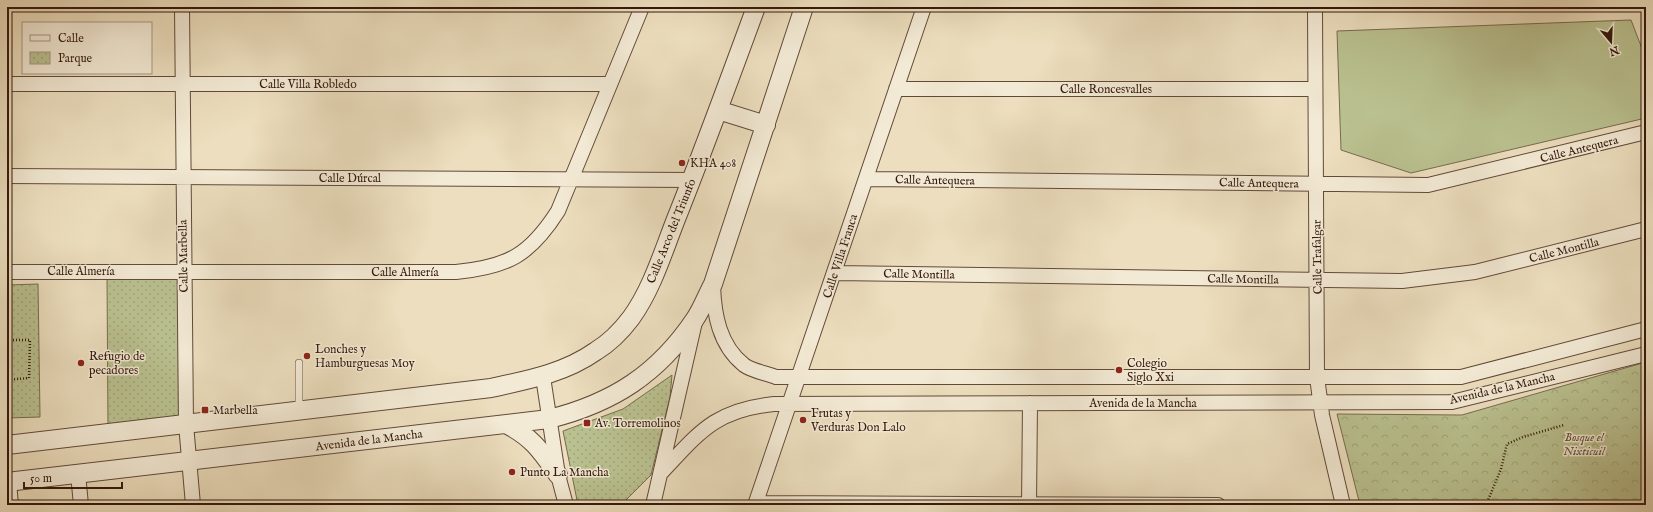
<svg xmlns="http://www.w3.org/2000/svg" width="1653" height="512" font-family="'IM FELL English',serif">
<defs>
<pattern id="forest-crowns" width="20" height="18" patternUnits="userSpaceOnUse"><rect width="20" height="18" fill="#bac190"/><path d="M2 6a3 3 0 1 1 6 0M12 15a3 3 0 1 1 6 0" fill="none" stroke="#a0a57b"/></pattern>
<pattern id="park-dots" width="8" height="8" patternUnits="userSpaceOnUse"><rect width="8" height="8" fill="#bac190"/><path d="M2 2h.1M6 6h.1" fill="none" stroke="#a0a57b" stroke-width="1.8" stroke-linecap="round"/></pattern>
</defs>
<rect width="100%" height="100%" fill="#ecdebe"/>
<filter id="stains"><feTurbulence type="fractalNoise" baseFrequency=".005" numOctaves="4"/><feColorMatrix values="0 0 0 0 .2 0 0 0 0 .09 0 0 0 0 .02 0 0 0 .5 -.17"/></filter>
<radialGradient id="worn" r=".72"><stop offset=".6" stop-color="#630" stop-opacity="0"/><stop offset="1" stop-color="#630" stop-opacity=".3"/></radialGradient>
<path fill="#bac190" stroke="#776c4e" d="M1631,20L1646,59V118L1411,173L1341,150L1337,31Z"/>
<path fill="url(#forest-crowns)" stroke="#776c4e" d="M1646,362V505H1360L1337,414L1462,415Z"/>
<path fill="url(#park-dots)" stroke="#776c4e" d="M179,274L181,419L108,428L107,276Z
M38,284L40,417L7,418V285Z
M672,375L670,397L651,475L621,505H578L563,431L623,409Z"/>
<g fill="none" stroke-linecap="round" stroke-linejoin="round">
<defs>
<path id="service" d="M299,411V363"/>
<path id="minor" d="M182,7L186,424L193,505
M1315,7L1317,377L1322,415L1343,505
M7,84H610
M896,89H1315
M7,176L692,180
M866,179L1428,185L1646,132
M7,272H456C508,267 530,255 558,211L642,7
M835,273L1402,281L1475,272L1646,229
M713,285C714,314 719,345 744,365C752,371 766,373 776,377H1461L1646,329
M543,377L558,475L566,505
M78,474L81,505
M660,474C699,433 714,410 774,404L1452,402L1646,354
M9,482L11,505
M756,503L1218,505
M653,505L695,322
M755,505L924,7
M1029,505L1030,403"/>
<path id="tertiary" d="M718,110L766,125
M506,424C533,438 541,451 558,475
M7,445L491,388C528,380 565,373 596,351C609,343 622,330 631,318C652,289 663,252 676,219C704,149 730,78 756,7
M7,482L549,419C613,403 658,374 695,319C702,309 707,295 713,284L804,7"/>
</defs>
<use href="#service" stroke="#624a39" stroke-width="8"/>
<use href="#minor" stroke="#624a39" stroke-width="16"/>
<use href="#tertiary" stroke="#624a39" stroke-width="20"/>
<path stroke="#34180d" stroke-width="2.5" stroke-dasharray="1 2" stroke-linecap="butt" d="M7,340H30L29,378L7,380
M1486,505L1501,469L1507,444L1523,437L1564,425
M1631,505L1646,504"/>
<use href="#service" stroke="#f3ead5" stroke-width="7"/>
<use href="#minor" stroke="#f3ead5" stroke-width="14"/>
<use href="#tertiary" stroke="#f3ead5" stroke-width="18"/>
</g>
<g fill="#8f2418" stroke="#f3ead5" stroke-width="1.5">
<circle cx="682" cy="163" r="4"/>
<circle cx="307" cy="356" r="4"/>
<circle cx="81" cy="363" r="4"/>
<circle cx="1119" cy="370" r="4"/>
<rect x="201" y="406" width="8" height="8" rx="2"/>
<circle cx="803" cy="420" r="4"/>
<rect x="583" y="419" width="8" height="8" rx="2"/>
<circle cx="512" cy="472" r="4"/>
</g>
<g text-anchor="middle" stroke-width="3" stroke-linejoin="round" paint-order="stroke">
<g font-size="12" fill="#34180d" stroke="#f3ead5">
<text x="308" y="88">Calle Villa Robledo</text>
<text x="1106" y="93">Calle Roncesvalles</text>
<text transform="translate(1579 149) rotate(-14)" y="4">Calle Antequera</text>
<text x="350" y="182">Calle Dúrcal</text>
<text transform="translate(935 180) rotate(1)" y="4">Calle Antequera</text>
<text transform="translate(1259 183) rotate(1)" y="4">Calle Antequera</text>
<text transform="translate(671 231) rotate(-68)" y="4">Calle Arco del Triunfo</text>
<text transform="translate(1564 250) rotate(-14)" y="4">Calle Montilla</text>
<text transform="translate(183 256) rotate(-91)" y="4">Calle Marbella</text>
<text transform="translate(840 256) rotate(-72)" y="4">Calle Villa Franca</text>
<text transform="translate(1317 257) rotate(-91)" y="4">Calle Trafalgar</text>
<text x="81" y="275">Calle Almería</text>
<text x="405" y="276">Calle Almería</text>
<text transform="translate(919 274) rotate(1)" y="4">Calle Montilla</text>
<text transform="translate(1243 279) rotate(1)" y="4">Calle Montilla</text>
<text transform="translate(1502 388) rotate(-13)" y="4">Avenida de la Mancha</text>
<text x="1143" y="407">Avenida de la Mancha</text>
<text transform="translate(369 440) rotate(-7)" y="4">Avenida de la Mancha</text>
</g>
<g font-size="12" fill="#34180d" stroke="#f3ead5" text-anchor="start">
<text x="690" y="167">KHA 408</text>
<text x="315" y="353">Lonches y<tspan x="315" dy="14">Hamburguesas Moy</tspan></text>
<text x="89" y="360">Refugio de<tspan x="89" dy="14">pecadores</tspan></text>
<text x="1127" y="367">Colegio<tspan x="1127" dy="14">Siglo Xxi</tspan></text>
<text x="213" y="414">Marbella</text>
<text x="811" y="417">Frutas y<tspan x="811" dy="14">Verduras Don Lalo</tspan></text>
<text x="595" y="427">Av. Torremolinos</text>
<text x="520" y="476">Punto La Mancha</text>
</g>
<g font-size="12" font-style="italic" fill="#5c4b34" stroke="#f3ead5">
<text x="1584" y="441">Bosque el<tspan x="1584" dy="14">Nixticuil</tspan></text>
</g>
</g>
<rect width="1653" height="512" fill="none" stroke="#ecdebe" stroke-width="24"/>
<rect x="8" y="8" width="1637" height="496" fill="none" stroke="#34180d" stroke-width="2"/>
<rect x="12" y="12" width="1629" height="488" fill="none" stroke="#34180d"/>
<rect x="22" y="22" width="130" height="52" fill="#f3ead5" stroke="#a79685"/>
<rect x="30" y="35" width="20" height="6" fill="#f3ead5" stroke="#a79685"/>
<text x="58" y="42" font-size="12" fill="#34180d">Calle</text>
<rect x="30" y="52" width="20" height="12" fill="url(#park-dots)" stroke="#a79685"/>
<text x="58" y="62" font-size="12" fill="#34180d">Parque</text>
<g transform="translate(1611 42) rotate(161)" stroke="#f3ead5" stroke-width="3" paint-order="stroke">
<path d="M0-3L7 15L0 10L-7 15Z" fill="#34180d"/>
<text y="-6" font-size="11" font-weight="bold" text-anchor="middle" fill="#34180d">N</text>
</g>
<path d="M24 482v6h98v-6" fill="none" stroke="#34180d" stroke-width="2"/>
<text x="30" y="482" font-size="12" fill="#34180d" stroke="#f3ead5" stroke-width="3" paint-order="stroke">50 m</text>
<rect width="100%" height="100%" filter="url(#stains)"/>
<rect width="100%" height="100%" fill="url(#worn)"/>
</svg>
